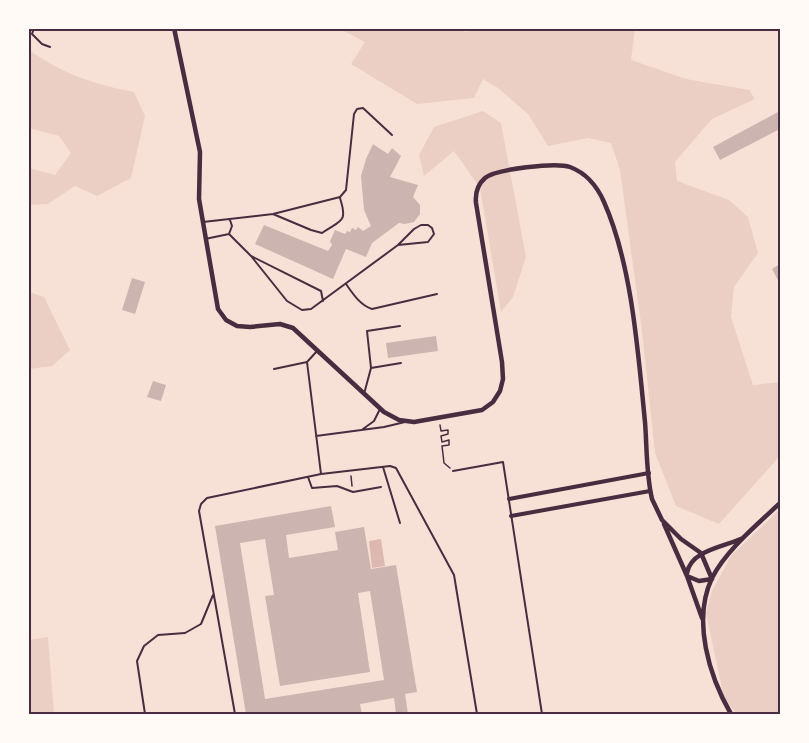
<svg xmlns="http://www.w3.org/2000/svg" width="809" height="743" font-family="Jost,sans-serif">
<rect width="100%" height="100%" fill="#f7e1d7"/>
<path fill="#ebcfc5" d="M455,29L467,32V28L635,29L631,60L686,79L749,90L755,99L712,119L675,162L677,181L729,200L748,217L758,253L734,287L731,317L753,385L780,382V456L719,524L676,506L655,453L642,331L620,170L611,143L588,138L548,146L528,114L498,88L483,79L474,98L417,104L351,64L365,42L340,29Z
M29,50C63,74 93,84 134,92L145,116L131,178L97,196L75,186L48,204L29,205V168L55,175L71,153L59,136L29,128Z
M483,111L501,123L526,257L513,297L501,312L480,188L454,151L424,176L419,155L434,127Z
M29,292L44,297L70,350L52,366L29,369Z
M780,509V714H737L724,698L706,613L712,591L731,556Z
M48,637L54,714H29V640Z"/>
<path fill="#dcb8b0" d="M381,539L385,566L372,568L369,541Z"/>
<path fill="#ccb4b1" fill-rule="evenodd" d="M780,111V129L720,160L713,147Z
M373,144L388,154L392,148L401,156L390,177L418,185L413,197L420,205V214L414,222L405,224L399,223L372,243L366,257L346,249L333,279L255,244L264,225L328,251L332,245L330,241L335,230L345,234L347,231L350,232L352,228L356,230L358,227L363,231L371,226L364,210L361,176L366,159Z
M780,264V284L772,269Z
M132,278L145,282L135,314L122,310Z
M436,336L438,351L388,358L386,343Z
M153,381L166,385L161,401L147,397Z
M331,506L335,527L286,535L289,558L338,550L335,532L364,527L371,569L396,565L417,692L405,694L408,714H396L394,698L360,704L362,714H303L302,713L291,714H246L215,526ZM265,539L274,595L265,596L280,686L370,672L358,593L370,591L384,680L265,699L240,543Z"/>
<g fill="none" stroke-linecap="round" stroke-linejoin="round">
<path stroke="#4a2c40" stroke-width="1.5" d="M440,425L441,431L448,430V434L441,436L442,442L449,440V445L442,446L444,463L450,468
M351,476L352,486"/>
<path stroke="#4a2c40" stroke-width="2" d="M34,28L32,34L42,44L50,47
M273,214L311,230L322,233C341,220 348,223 340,198
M203,222L273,214L340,197L346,190L354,114L357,109L363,108L392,135
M229,234L251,256L321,291L323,301
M205,239L229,234L232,226L230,220
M251,256L287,301L302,310L311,309L398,245L414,229L421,225H428L432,228L434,234L428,242L398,245
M346,284C353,294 360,305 372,309L437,294
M371,368L401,363
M274,369L307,362
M364,394L371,368L367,331L400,326
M363,429L374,421L380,409
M316,436L384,427L405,422
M383,467L400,523
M453,471L503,462L542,714
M321,474L390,466L396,468L454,575L477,714
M308,477L312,488L337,486L353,492L381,487
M145,714L137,661L144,646L158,635L185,633L201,624L213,595
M235,714L199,511L201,504L207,498L321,474L307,362L318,350"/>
<path stroke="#4a2c40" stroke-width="4" d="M509,499L649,473
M511,516L650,491"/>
<path stroke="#4a2c40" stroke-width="4.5" d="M174,28L200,152L199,199L218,309L226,320L237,326L250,327L280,324L293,328L384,412L399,420L414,422L482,410L493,402L500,391L503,379L502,362L476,203C475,193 477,185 485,178C496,169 556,162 570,167C586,173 597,186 604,202C632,265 638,352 645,422C647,447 646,474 652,499L662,520L681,539L701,553L712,579
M664,524L687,576L702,618
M687,573C691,550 724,547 743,538
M687,576L699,581L712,579
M731,714C709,676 692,620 712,578C726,550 758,524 780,503"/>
</g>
<rect width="809" height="743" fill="none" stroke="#fffaf5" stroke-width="60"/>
<rect x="30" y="30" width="749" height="683" fill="none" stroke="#4a2c40" stroke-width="2"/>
</svg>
